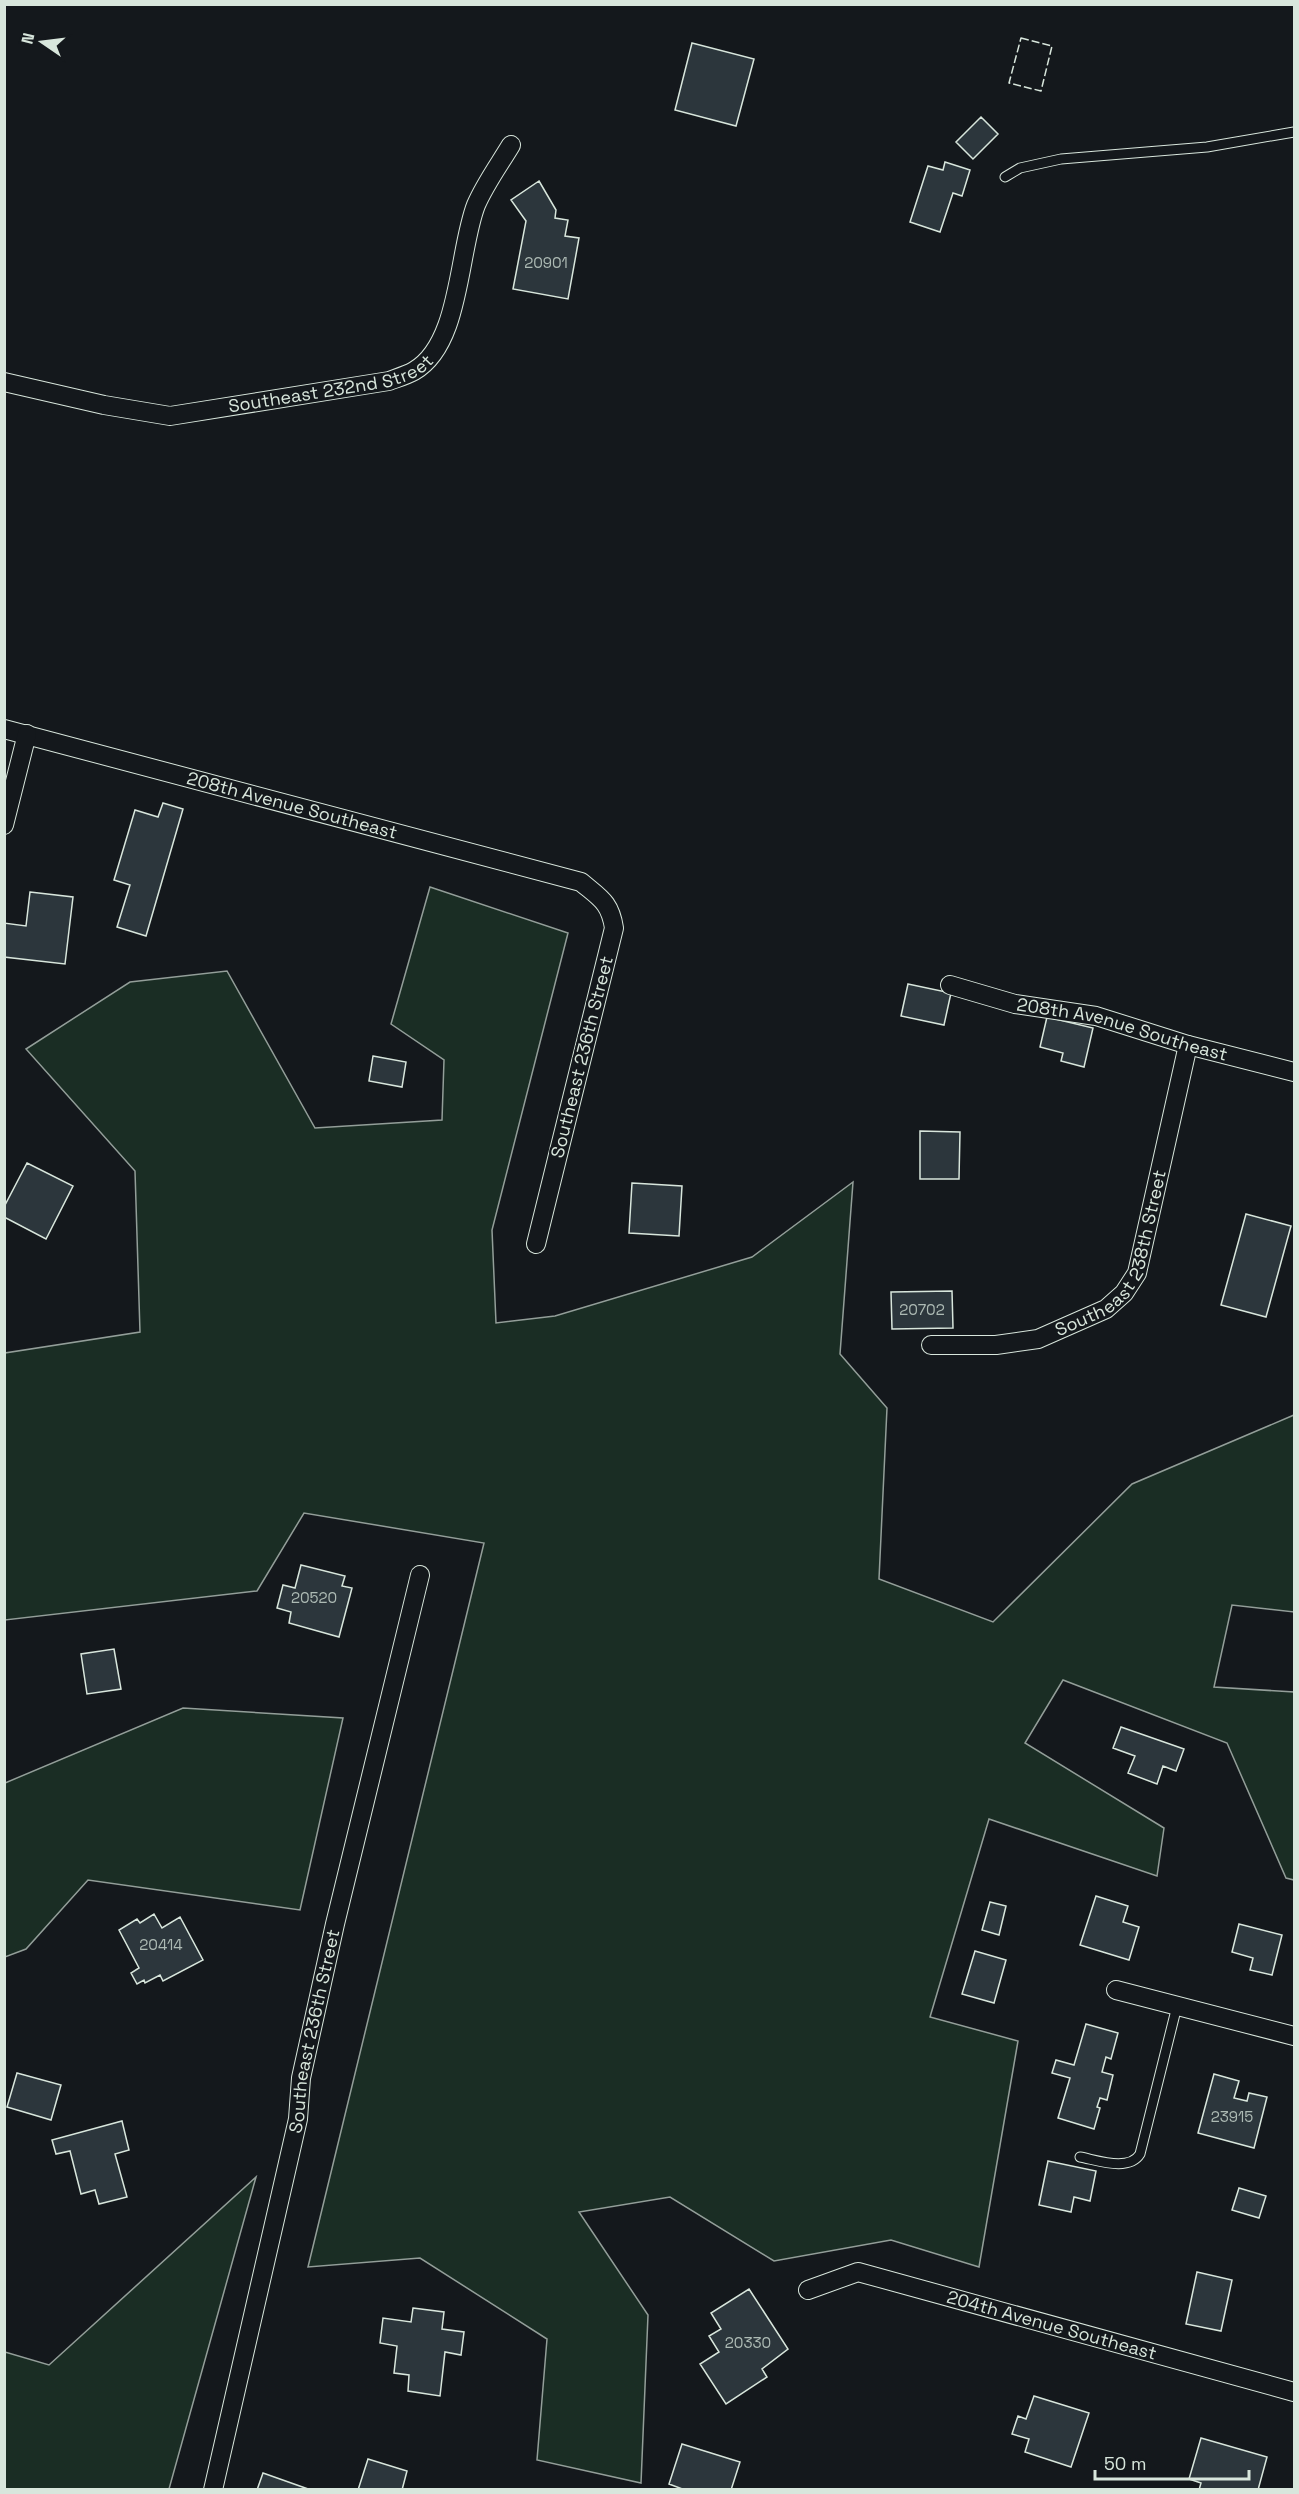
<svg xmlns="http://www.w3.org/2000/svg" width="1299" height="2494" font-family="'Space Grotesk',sans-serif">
<rect width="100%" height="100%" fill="#14181c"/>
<path fill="#1a2d24" stroke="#939e99" stroke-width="1.5" d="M430,887L568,933L492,1230L496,1323L555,1316L752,1257L853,1182L840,1354L887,1408L879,1579L993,1622L1132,1484L1294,1415V1612L1232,1605L1214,1687L1294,1692V1880L1286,1878L1227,1743L1063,1680L1025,1743L1164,1828L1157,1876L989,1819L930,2017L1018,2041L979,2267L891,2240L774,2261L670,2197L579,2212L648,2315L641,2483L537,2460L547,2339L420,2258L308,2267L484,1543L304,1513L257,1591L5,1620V1353L140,1332L135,1171L26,1049L130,982L227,971L315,1128L442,1120L444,1060L391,1024Z
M183,1708L343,1718L300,1910L88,1880L26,1949L5,1957V1783Z
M256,2177L169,2489H5V2352L49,2365Z"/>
<path fill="#2c363c" stroke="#d8e6dc" stroke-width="1.5" d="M692,43L754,59L736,126L675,110Z
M981,117L998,134L973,159L956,142Z
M945,162L970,170L962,196L953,193L940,232L910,222L928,166L943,170Z
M539,181L556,210L555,218L568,220L565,236L579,238L568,299L513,289L526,221L511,200Z
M163,803L183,809L146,936L117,927L130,885L114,880L135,810L158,817Z
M30,892L73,897L65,964L4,957V923L26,926Z
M908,984L951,993L944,1025L901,1016Z
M1047,1017L1093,1028L1084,1067L1061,1061L1063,1053L1040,1047Z
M373,1056L406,1062L402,1087L369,1081Z
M920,1131L960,1132L959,1179H920Z
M27,1163L73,1186L46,1239L4,1217V1207Z
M632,1183L682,1186L679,1236L629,1233Z
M1246,1214L1291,1226L1266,1317L1221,1305Z
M952,1291L953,1328L892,1329L891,1292Z
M301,1565L345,1576L342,1586L352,1588L339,1637L289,1623L291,1612L277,1608L283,1585L295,1588Z
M114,1649L121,1689L87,1694L81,1654Z
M1121,1727L1184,1749L1176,1771L1163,1766L1157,1784L1128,1773L1135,1756L1113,1748Z
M1096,1896L1128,1906L1123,1922L1139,1927L1129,1960L1080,1945Z
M990,1902L1006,1906L999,1935L982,1930Z
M154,1914L162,1928L180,1917L203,1960L163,1981L160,1975L145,1983L144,1980L137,1984L131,1973L139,1968L119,1930L137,1919L140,1923Z
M1239,1924L1282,1935L1272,1975L1250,1970L1253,1958L1232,1952Z
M975,1951L1006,1960L994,2003L962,1994Z
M1086,2024L1118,2033L1111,2059L1106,2057L1102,2072L1113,2075L1107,2100L1100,2098L1097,2107L1100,2108L1094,2129L1058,2118L1070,2078L1052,2073L1056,2060L1074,2065Z
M17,2073L61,2085L51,2120L7,2107Z
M1214,2074L1239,2081L1234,2098L1247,2101L1249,2093L1267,2097L1254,2148L1198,2133Z
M122,2121L129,2150L115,2154L127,2197L99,2204L95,2190L81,2194L70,2151L56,2154L52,2140Z
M1048,2161L1096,2171L1090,2201L1074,2197L1071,2212L1039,2205Z
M1239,2188L1266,2196L1259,2218L1232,2210Z
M1197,2272L1232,2280L1221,2331L1186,2324Z
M749,2289L788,2349L762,2369L767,2377L726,2404L700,2364L719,2352L709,2336L721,2329L711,2313Z
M413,2308L444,2312L442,2329L464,2332L461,2355L445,2352L440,2396L408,2391L409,2375L394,2373L397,2346L380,2343L383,2318L411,2322Z
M1034,2396L1089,2413L1071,2467L1025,2452L1029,2439L1012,2434L1018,2416L1026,2419Z
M1201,2438L1267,2457L1258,2490H1199L1201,2483L1189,2479Z
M682,2444L740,2462L731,2490H685L669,2484Z
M368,2459L407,2471L402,2490H358Z
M263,2473L311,2490H257Z"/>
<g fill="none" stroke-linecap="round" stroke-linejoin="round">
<defs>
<path id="lane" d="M1005,177L1020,168L1061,159L1207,147L1294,132
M1080,2157C1097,2160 1129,2172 1140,2154L1177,2006"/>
<g id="street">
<path id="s1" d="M4,382L104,405L170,416L389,381C397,378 407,375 414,371C461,344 458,251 476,205C485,184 499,165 511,145"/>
<path id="s2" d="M4,729L581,882C600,898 610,902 614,928L536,1244"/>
<path d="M4,825L27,734"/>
<path id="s3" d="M950,985L1015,1004L1096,1016L1188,1045L1294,1072"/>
<path id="s4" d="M931,1345H996L1038,1339L1106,1309L1124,1293L1137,1273L1188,1045"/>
<path d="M1116,1990L1294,2036"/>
<path id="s5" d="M808,2290L858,2272L1294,2392"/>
<path id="s6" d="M213,2490L298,2119L301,2078L335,1924L420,1575"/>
</g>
</defs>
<use href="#lane" stroke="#d8e6dc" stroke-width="11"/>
<use href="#street" stroke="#d8e6dc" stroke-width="20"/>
<use href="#lane" stroke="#14181c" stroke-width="9"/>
<use href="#street" stroke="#14181c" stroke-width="18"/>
<path stroke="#d8e6dc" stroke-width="1.5" stroke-dasharray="8 3" stroke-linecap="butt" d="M1021,38L1052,46L1041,91L1009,83Z"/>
</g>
<g text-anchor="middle" stroke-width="4.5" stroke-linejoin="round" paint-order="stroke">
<g font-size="15" fill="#adbab4">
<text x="546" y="268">20901</text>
<text x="922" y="1315">20702</text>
<text x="314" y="1603">20520</text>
<text x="161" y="1950">20414</text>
<text x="1232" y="2122">23915</text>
<text x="748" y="2348">20330</text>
</g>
<g font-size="18" fill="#d8e6dc" stroke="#14181c">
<text dy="6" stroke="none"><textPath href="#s1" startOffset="334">Southeast 232nd Street</textPath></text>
<text dy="6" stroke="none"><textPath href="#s2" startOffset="298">208th Avenue Southeast</textPath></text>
<text dy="6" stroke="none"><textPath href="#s3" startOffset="178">208th Avenue Southeast</textPath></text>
<text transform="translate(582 1057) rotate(-76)" y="6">Southeast 236th Street</text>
<text dy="6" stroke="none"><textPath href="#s4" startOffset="231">Southeast 238th Street</textPath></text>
<text dy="6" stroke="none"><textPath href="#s6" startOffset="470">Southeast 236th Street</textPath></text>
<text dy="6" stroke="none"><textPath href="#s5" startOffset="254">204th Avenue Southeast</textPath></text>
</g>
</g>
<rect width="1299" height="2494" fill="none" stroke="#d8e6dc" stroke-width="12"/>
<g transform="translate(42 42) rotate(284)" stroke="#14181c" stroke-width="4.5" paint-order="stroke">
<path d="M0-4.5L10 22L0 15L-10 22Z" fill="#d8e6dc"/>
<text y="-9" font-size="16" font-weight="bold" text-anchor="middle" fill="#d8e6dc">N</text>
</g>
<path d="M1095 2470v9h154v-9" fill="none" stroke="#d8e6dc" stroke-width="3"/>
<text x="1104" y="2470" font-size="18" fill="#d8e6dc" stroke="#14181c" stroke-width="4.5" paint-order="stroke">50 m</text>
</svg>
